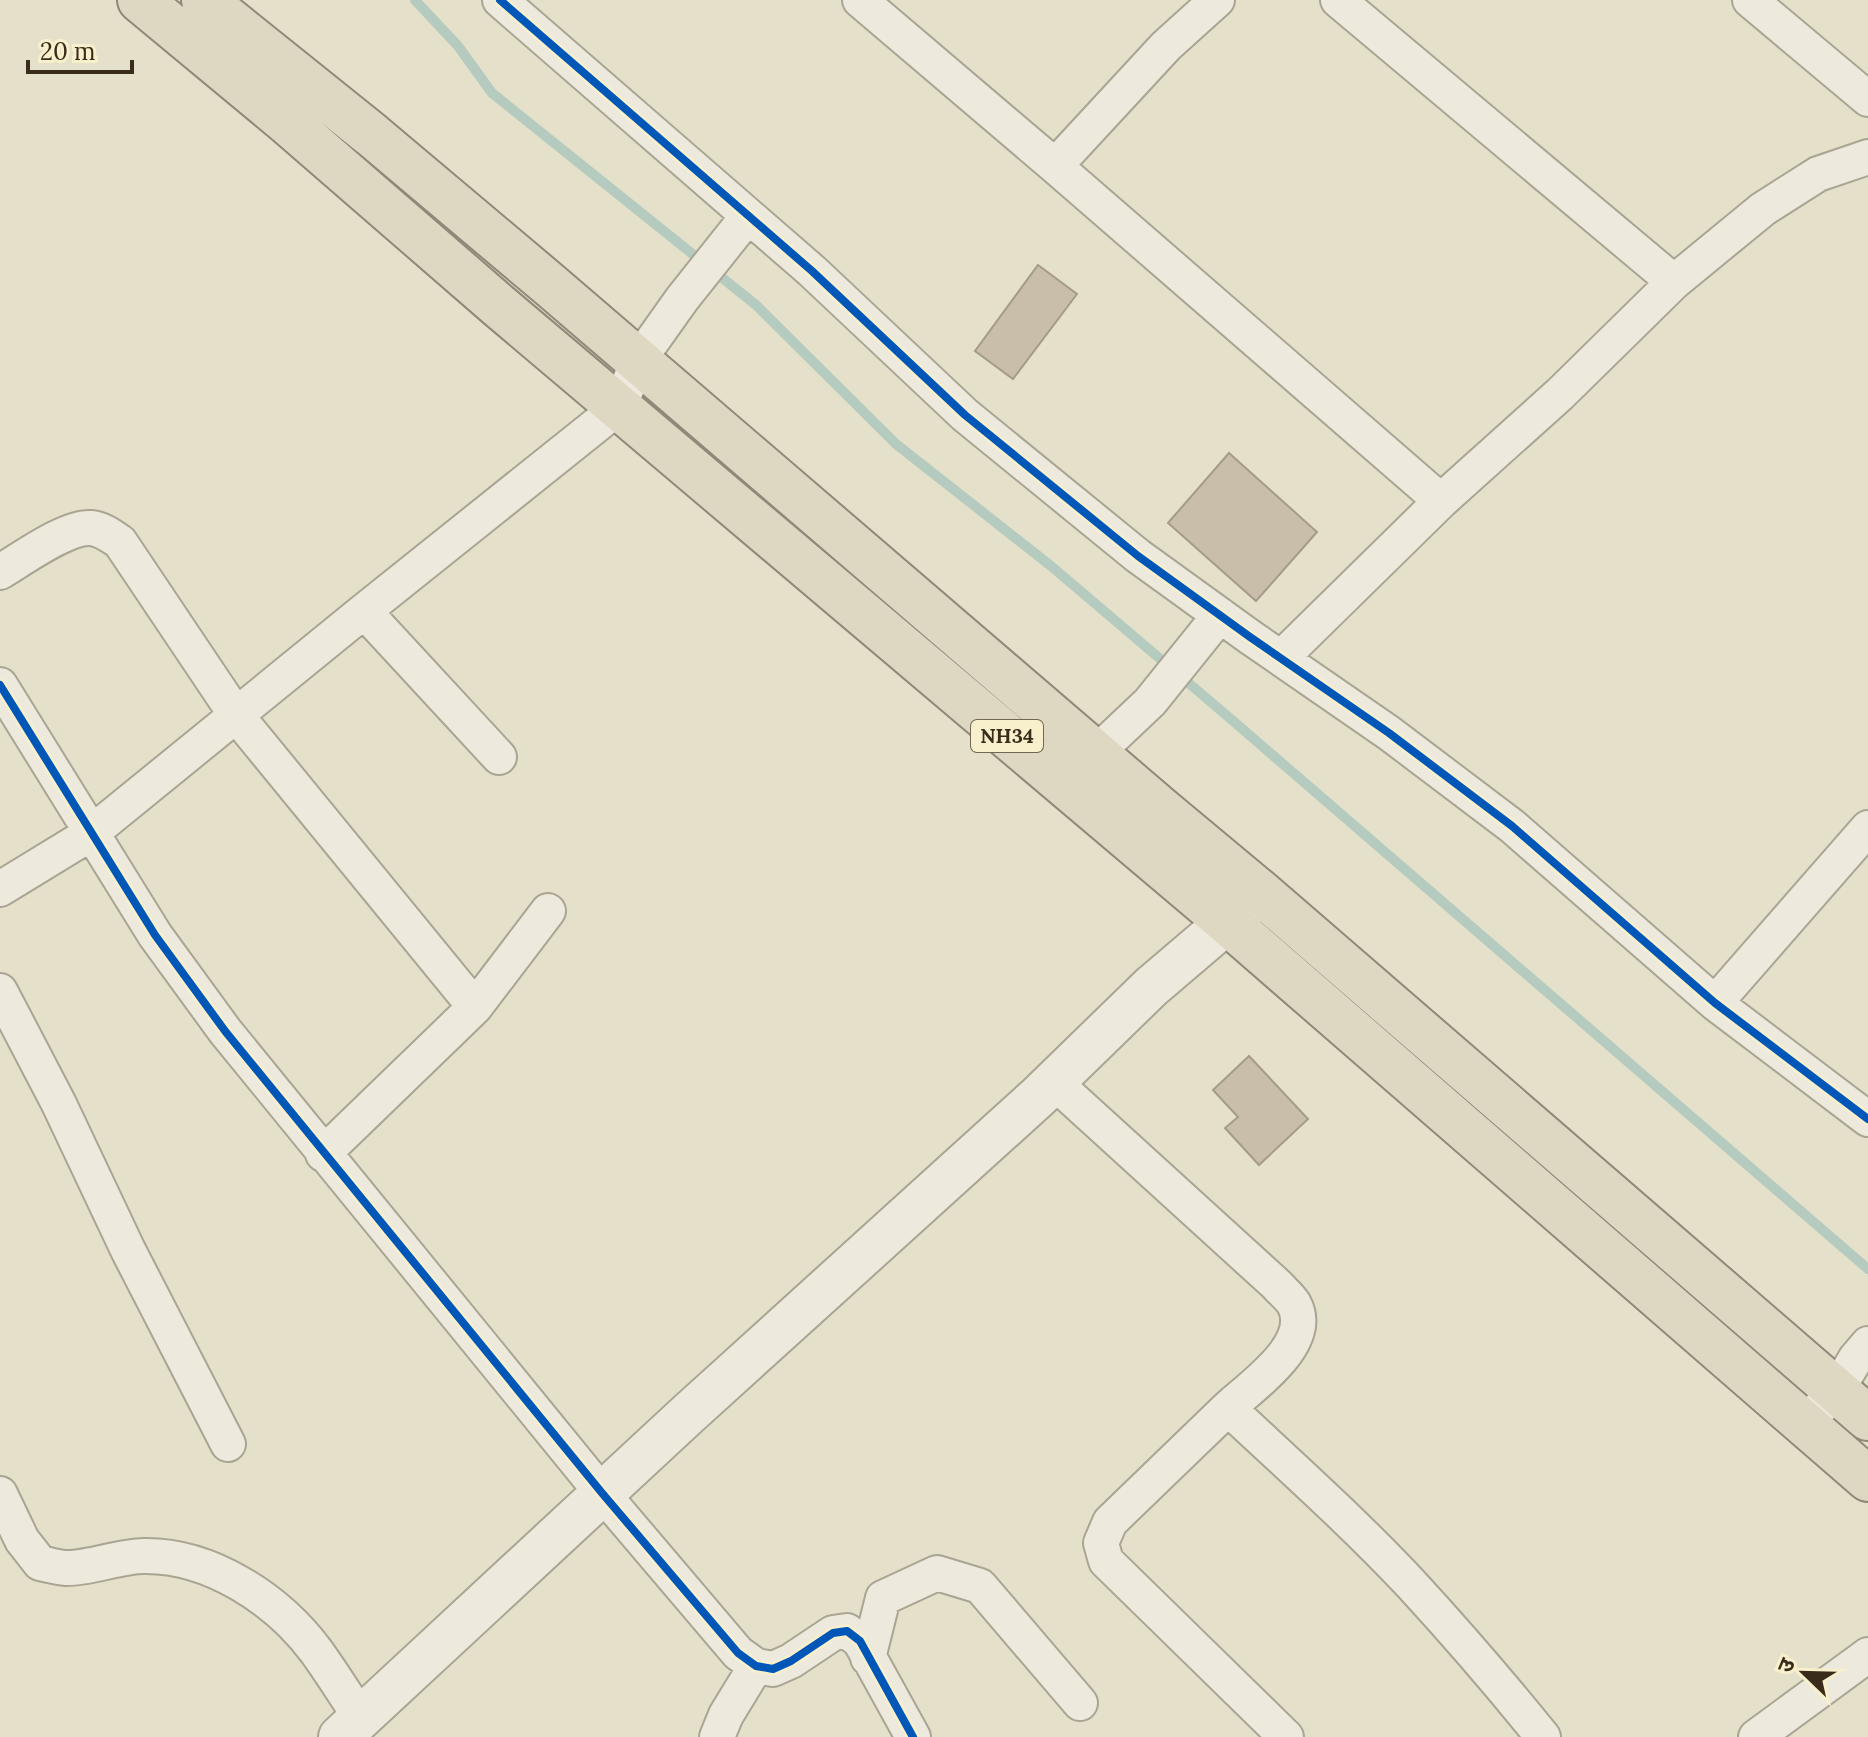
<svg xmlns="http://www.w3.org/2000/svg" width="1868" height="1737" font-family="Lora,'Noto Sans Devanagari',serif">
<rect width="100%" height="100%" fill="#e5e0c9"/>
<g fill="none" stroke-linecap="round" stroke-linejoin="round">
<path stroke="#b5cbc0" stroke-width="10" d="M415,0L458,46L492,93L756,305L896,444L1051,566L1232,720L1868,1269"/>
</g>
<path fill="#c9beaa" stroke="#a59b88" stroke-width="2" d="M1038,265L1077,294L1013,379L975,351Z
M1229,453L1317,532L1256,601L1168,523Z
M1249,1056L1308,1119L1259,1165L1225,1128L1238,1117L1213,1090Z"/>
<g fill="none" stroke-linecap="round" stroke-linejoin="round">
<defs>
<path id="minor" d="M500,0L812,271L965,415L1138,556L1250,637L1389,733L1512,826L1715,1003L1868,1119
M860,0L1055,166L1441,501
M1338,0L1674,282
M1750,0L1868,99
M1055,166L1166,46L1217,0
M0,572C22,559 67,526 91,528C102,529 111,536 120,542L236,715L475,1007
M364,611L499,757
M1281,658L1441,501L1560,394L1674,282L1763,209L1818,174L1868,157
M0,685L155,935L225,1031L602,1493L738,1653L756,1666L773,1669L791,1661L833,1633L847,1631L860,1641L913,1737
M1096,753L1150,702L1220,615
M0,889L90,834L364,611L619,407L638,361L682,299L748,216
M0,991L59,1104L128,1250L228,1444
M1715,1003L1868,828
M1054,1082L1277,1285C1282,1291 1290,1297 1294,1304C1315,1343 1253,1385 1228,1408
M323,1154L475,1007L548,911
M1804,1424L1837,1390L1856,1358L1868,1344
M0,1494L22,1540L40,1563C48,1565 57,1567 65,1568C89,1569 119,1556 144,1556C210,1555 277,1599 316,1651C332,1673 346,1696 361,1718
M868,1658L883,1598L937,1573L980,1586L1080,1703
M717,1737L726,1715L756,1666
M1286,1737L1106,1561L1101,1543L1110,1522L1228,1408C1290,1466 1354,1523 1412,1585C1457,1634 1501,1685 1543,1737
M1756,1737L1868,1655"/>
<path id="tertiary" d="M340,1737L687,1415L1039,1096L1151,987L1253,900"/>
<path id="trunk" d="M140,0L287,122L499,306L1227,922L1868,1479
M204,0L372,135L550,285L1159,808L1261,893L1868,1418"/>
</defs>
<use href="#minor" stroke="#aaa493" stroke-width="38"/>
<use href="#tertiary" stroke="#aaa493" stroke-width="46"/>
<use href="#trunk" stroke="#8f897a" stroke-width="48"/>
<use href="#minor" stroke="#ede9dc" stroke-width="34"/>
<use href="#tertiary" stroke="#ede9dc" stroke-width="42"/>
<use href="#trunk" stroke="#ded8c3" stroke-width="44"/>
<defs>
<path id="cycleway" d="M500,0L812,271L965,415L1138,556L1250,637L1389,733L1512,826L1715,1003L1868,1119
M0,685L155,935L225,1031L602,1493L738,1653L756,1666L773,1669L791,1661L833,1633L847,1631L860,1641L913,1737"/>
</defs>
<use href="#cycleway" stroke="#f8f0cd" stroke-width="13"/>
<use href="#cycleway" stroke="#0057b8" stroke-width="8"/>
</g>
<g text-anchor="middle" stroke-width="8" stroke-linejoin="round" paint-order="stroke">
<rect fill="#f8f0cd" stroke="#726750" stroke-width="2" x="971" y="720" width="72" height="32" rx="6"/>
<g font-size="20" font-weight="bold" fill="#392c1b">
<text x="1007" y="743">NH34</text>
</g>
</g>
<g transform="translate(1804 1673) rotate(293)" stroke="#f8f0cd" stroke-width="6" paint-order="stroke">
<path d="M0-6L14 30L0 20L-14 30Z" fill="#392c1b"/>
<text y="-12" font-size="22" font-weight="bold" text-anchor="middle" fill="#392c1b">उ</text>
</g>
<path d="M28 60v12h104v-12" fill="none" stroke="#392c1b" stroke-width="4"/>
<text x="40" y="60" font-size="24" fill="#392c1b" stroke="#f8f0cd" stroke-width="6" paint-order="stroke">20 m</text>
</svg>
